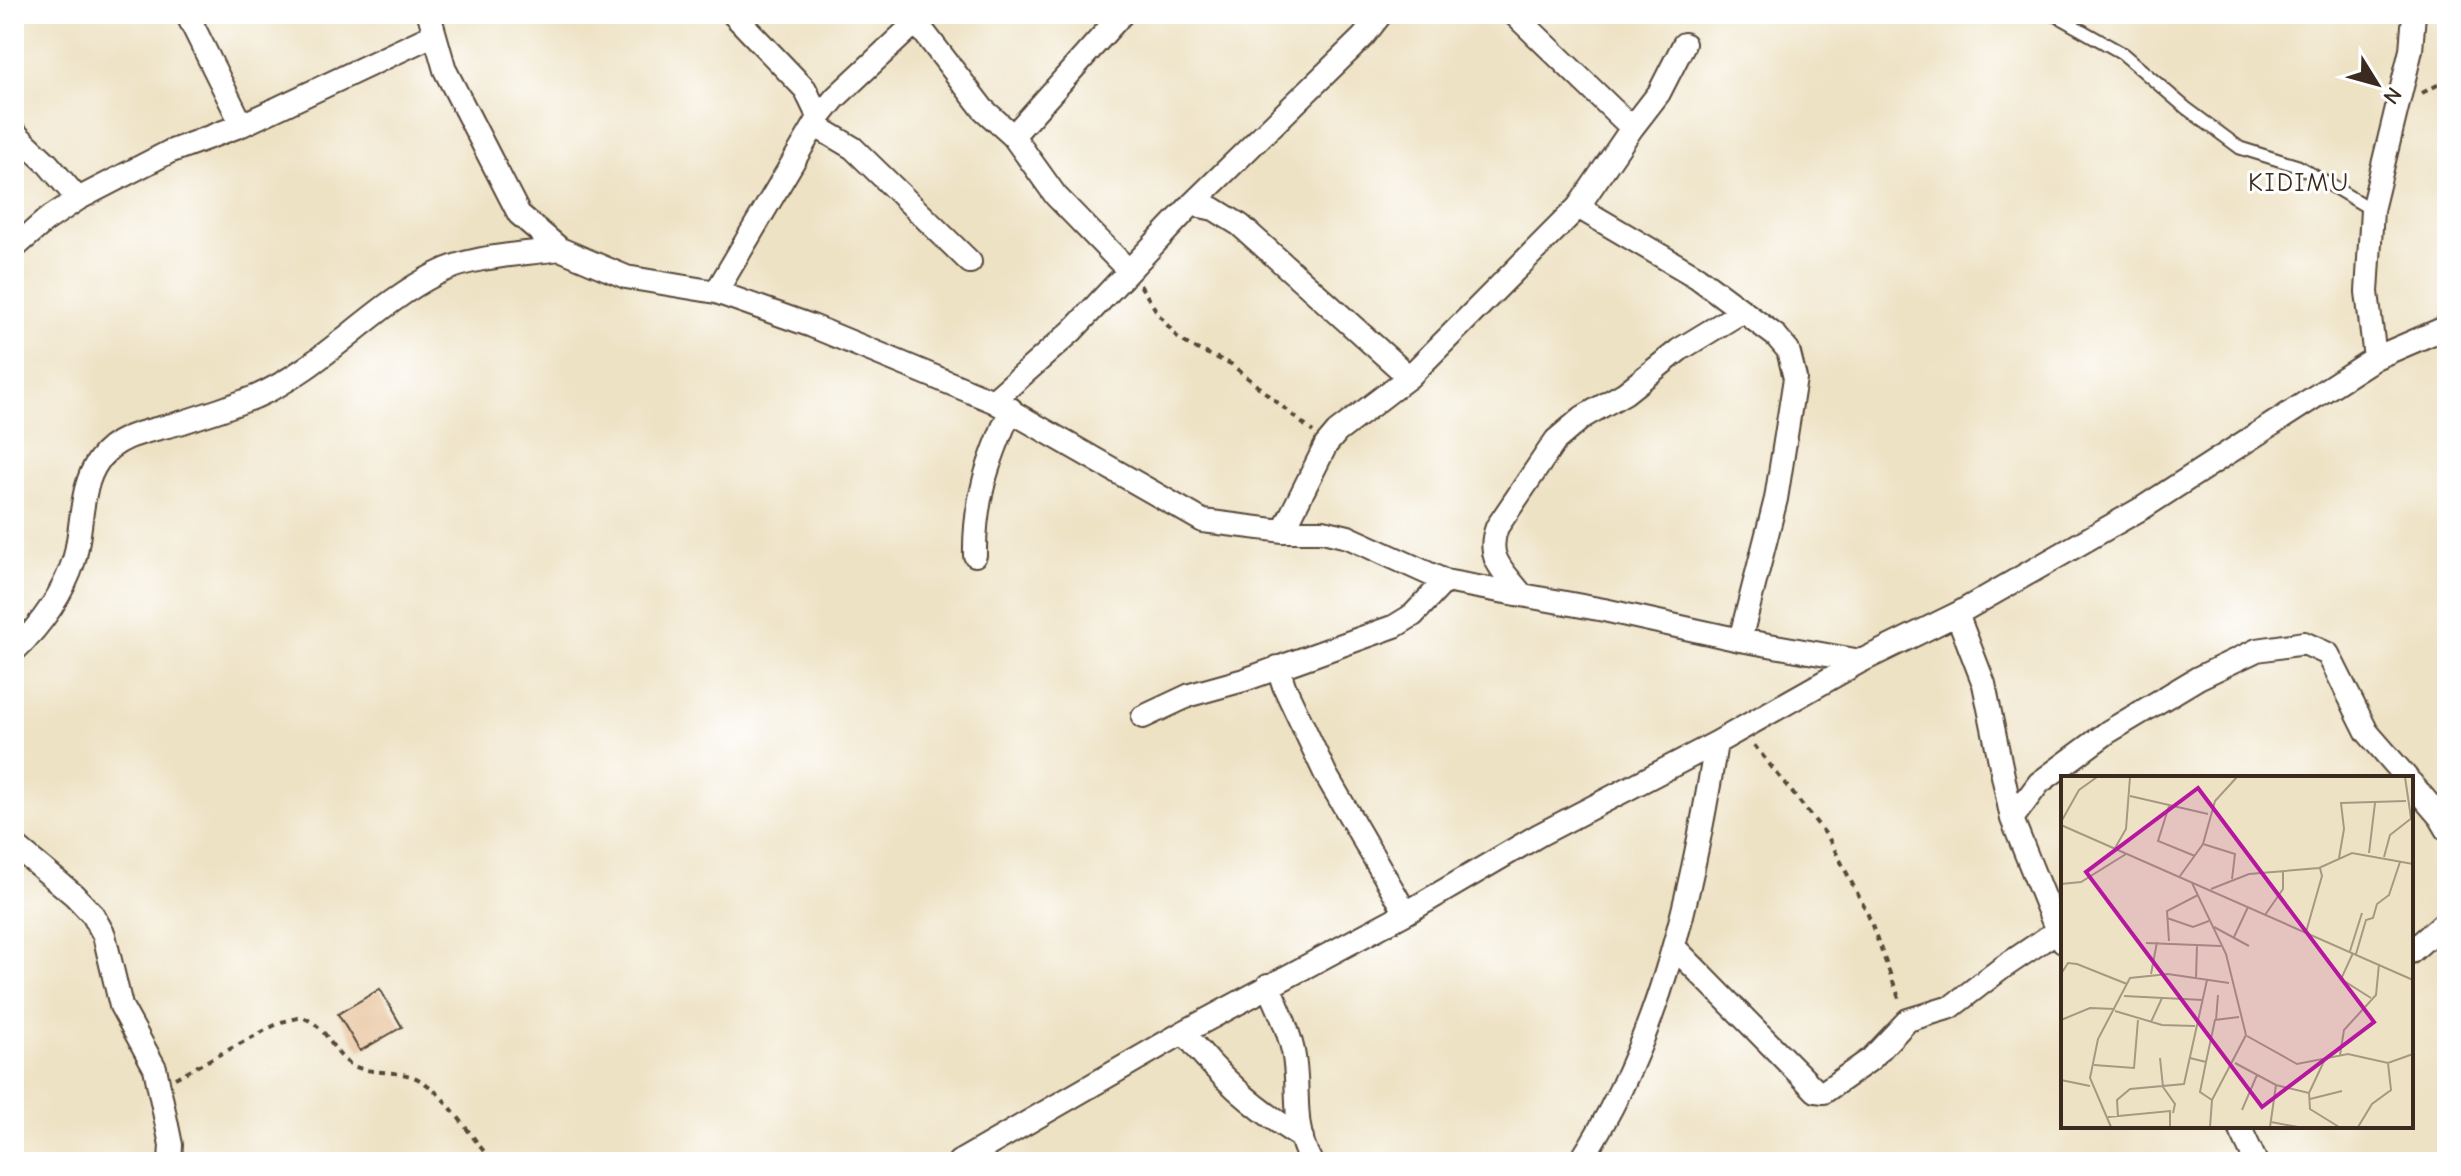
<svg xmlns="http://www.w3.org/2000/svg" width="2461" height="1176" font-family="'Comic Neue',sans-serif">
<rect width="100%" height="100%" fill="#fff"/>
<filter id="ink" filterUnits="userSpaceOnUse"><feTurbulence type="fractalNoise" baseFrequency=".0125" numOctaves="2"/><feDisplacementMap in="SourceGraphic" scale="16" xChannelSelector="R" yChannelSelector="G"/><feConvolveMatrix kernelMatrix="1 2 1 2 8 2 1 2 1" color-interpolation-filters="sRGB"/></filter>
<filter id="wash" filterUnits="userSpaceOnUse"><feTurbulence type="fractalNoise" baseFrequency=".006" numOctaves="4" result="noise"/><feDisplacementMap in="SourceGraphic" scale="32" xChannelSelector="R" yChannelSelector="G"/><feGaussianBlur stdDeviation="1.8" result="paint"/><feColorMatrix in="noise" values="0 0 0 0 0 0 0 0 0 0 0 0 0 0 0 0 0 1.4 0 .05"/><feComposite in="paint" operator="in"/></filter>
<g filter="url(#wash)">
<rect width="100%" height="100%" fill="#eee2c4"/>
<g id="blocks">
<path fill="#e4bb8f" d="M380,989L402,1027L360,1051L338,1014Z"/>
</g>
</g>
<g filter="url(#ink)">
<use href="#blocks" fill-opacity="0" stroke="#564637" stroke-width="2"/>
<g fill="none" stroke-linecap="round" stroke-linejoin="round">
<defs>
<path id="service" d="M2053,14L2122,53L2186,108L2240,148L2298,166L2372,210"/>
<path id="minor" d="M187,14L242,125
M429,14L445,70L519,214L560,249L626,277L716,292L812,326L993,401L1203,521L1283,531H1323L1348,537L1445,581L1604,610L1740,640L1861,661
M910,14L983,109L1013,136L1056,196L1128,270
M1514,14L1632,128
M819,118L835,98L915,23
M816,126L853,148L970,262
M14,132L47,163L78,199
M1013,136L1122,14
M1192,204L1214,209L1240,225L1409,377
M1578,207L1697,277L1776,336L1788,350L1795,378L1776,499L1740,640
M14,248L45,221L78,199L169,152L242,125L433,35
M716,292L819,118L805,89L733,14
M2375,358L2367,292L2372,210L2411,50L2414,14
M993,401L1072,331L1192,204L1363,37L1381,14
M1283,531L1326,445L1337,432L1409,377L1578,207L1632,128L1659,93L1684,44
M975,555C974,500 989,459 1011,409
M1522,595C1504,571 1485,559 1497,527L1556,440L1583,417L1625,393L1679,350L1743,311
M1957,614L1984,684L2012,819L2057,931L2063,941
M14,651C40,626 63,594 74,560C83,529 79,487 99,460C119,432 155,431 186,421C209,414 232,406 255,397C322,368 371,307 436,274C473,255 520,255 560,249
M1278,667L1284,686L1326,775L1406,913
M1143,717L1190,695L1244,680L1395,626L1413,615L1445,581
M2411,783L2440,817L2447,829
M2012,819L2039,783L2108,732L2198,678L2257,650L2304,643L2328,654L2367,732L2407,778
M14,845L74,895L93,915L104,935L121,1006L155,1068L171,1145L170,1162
M1674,947L1816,1091L1824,1092L1871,1059L1908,1020L1951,1007L2002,968L2057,931
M2411,952L2447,920
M1268,985C1278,1006 1288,1028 1293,1051C1301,1090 1290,1124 1311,1162
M1184,1032C1220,1078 1253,1107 1302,1138
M2239,1126L2256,1162
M959,1162L1184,1032L1406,913L1539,835L1716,743L1861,661L1957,614L2144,507L2375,358L2447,327
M1580,1162C1661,1037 1693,888 1716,743"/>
</defs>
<use href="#service" stroke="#564637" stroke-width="15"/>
<use href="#minor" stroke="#564637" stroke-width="26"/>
<path stroke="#564637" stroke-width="4" stroke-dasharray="6 6" stroke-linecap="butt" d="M2422,93L2447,80
M1140,285L1159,315L1178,338L1192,347L1231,364L1313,432
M1754,745L1828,837L1867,912L1901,1003
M175,1078L281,1022L302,1017C329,1028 328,1046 346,1061C365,1077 396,1068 418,1079C447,1094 470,1137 493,1162"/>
<use href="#service" stroke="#fff" stroke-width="11"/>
<use href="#minor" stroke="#fff" stroke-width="22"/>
</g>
</g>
<g text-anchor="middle" stroke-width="6" stroke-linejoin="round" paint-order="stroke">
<g font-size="26" letter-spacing="2" fill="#3b2a1e" stroke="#fff">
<text x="2299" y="191">KIDIMU</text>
</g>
</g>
<g transform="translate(2061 776)">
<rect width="352" height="352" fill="#eee2c4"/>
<path fill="none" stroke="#a69882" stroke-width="2" d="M344,1L350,42M69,20L147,38M108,30L97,65L134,80M0,46L18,14L36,1M0,49L352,204M142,68L174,78L171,103M54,72L65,53L69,1M308,77L314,27M323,81L329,59L352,41M278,82L283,53L280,27L345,25M119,100L142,68L154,25L176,1M131,107L165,178L185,259L151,324L149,351M0,108L20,106L65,78M150,113L188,98L258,92L291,77L352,88M204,139L222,113V95M106,142L132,151L148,145M153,151L188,170M245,156L261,100L259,92M173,161L187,131M108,165L106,135L137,119M85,167L160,170M289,175L301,137M292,177L280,203L310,222M295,178L305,144L312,142L316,128L328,119L339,86M0,198L7,187L16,188L66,208M90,198L96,166M135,202L136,169M63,220L142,224M54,235L101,249L134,250M0,244L29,232L54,233M155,244L157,219M90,246L101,222M186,260L236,288L287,278L327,287L352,278M279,279L283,254L315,219L318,188M99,282L102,311L114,328L112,337M129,282L145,286L154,244L178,241M264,283L248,317L249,333L278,351M145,286L139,316L151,324M174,287L215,309L248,317M33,289L73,292L77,244M0,304L29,310M249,323L281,315M181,334L196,299M47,341L109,335V351M57,341L56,324L69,313L123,308L146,204M210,346L237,351M50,351L29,302L37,263L69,202L107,198L168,207M209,351L215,309M297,351L311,328L330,314L327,287"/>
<path fill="#b5179e" fill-opacity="0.15" stroke="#b5179e" stroke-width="4" d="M137,12L313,246L201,331L25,96Z"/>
<rect width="352" height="352" fill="none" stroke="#3b2a1e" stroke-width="4"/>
</g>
<rect width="2461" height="1176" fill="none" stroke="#fff" stroke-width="48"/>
<g transform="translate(2377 84) rotate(127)" stroke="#ffffff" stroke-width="6" paint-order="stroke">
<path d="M0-6L14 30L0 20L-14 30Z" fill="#3b2a1e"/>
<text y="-12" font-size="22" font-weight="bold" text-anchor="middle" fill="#3b2a1e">N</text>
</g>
</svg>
